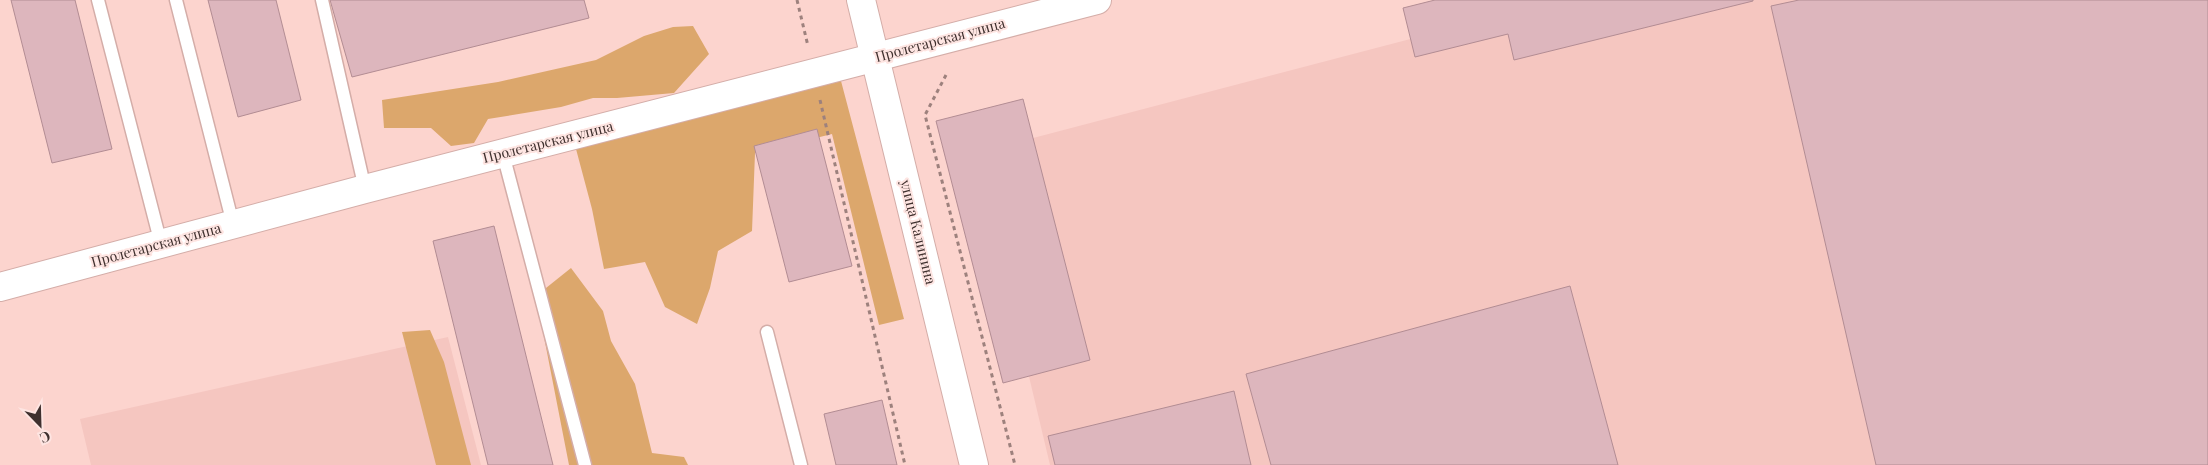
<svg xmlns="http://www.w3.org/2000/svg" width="2208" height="465" font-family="'Playfair Display',serif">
<rect width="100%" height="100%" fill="#fcd4ce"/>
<path fill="#f5c6c0" d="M1559,0H2208V465H1050L976,153Z
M448,337L481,465H91L80,419Z"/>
<path fill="#dca76c" d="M693,26L709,54L674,93L617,98H593L561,107L488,119L474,143L451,146L431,128H384L382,100L498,82L596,60L644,36L673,27Z
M841,81L904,319L879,325L832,134L755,153L752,231L718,251L710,288L697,324L665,307L645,262L604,269L592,209L576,149Z
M571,268L603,311L611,341L635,384L652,453L684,457L688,465H569L536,296Z
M430,330L444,362L471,465H436L402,332Z"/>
<path fill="#ddb6bd" stroke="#b28c93" d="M11,0H75L112,149L52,163Z
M208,0H276L301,100L238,117Z
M330,0H584L589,18L352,77Z
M1435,0H1753V1L1514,60L1508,34L1415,57L1403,8Z
M1799,0H2208V465H1876L1771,6Z
M1023,99L1090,360L1003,383L936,121Z
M817,129L852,266L789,282L754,146Z
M494,226L553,465H488L433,241Z
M1570,286L1618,465H1271L1246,374Z
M1234,391L1251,465H1055L1048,436Z
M882,400L897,465H836L824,414Z"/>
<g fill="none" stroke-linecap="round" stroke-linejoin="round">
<defs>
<path id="lane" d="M98,0L161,244
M176,0L233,224
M322,0L365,189
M503,154L585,465
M767,332L801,465"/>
<path id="secondary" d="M0,287L365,189L1097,0"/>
<path id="primary" d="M861,0L974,465"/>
</defs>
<use href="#lane" stroke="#d4ada8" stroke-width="15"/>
<use href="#secondary" stroke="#d4ada8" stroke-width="30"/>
<use href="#primary" stroke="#d4ada8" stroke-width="30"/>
<path stroke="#9d817d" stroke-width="3" stroke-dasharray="4 4" stroke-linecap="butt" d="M797,0L808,46
M946,75L925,115L1015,465
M820,100L905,465"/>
<use href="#lane" stroke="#fff" stroke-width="12"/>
<use href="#secondary" stroke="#fff" stroke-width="28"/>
<use href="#primary" stroke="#fff" stroke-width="28"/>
</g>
<g text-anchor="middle" stroke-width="4" stroke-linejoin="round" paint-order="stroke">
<g font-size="14" fill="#3f302e" stroke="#fee5e2">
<text transform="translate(940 40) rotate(-15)" y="5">Пролетарская улица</text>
<text transform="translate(548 142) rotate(-14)" y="5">Пролетарская улица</text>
<text transform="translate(918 232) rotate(76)" y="5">улица Калинина</text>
<text transform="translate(156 245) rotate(-15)" y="5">Пролетарская улица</text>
</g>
</g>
<g transform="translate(40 425) rotate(157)" stroke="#fee5e2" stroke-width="4" paint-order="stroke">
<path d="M0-4L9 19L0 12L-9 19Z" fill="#3f302e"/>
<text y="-8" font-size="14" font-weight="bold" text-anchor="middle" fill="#3f302e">С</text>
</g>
</svg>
